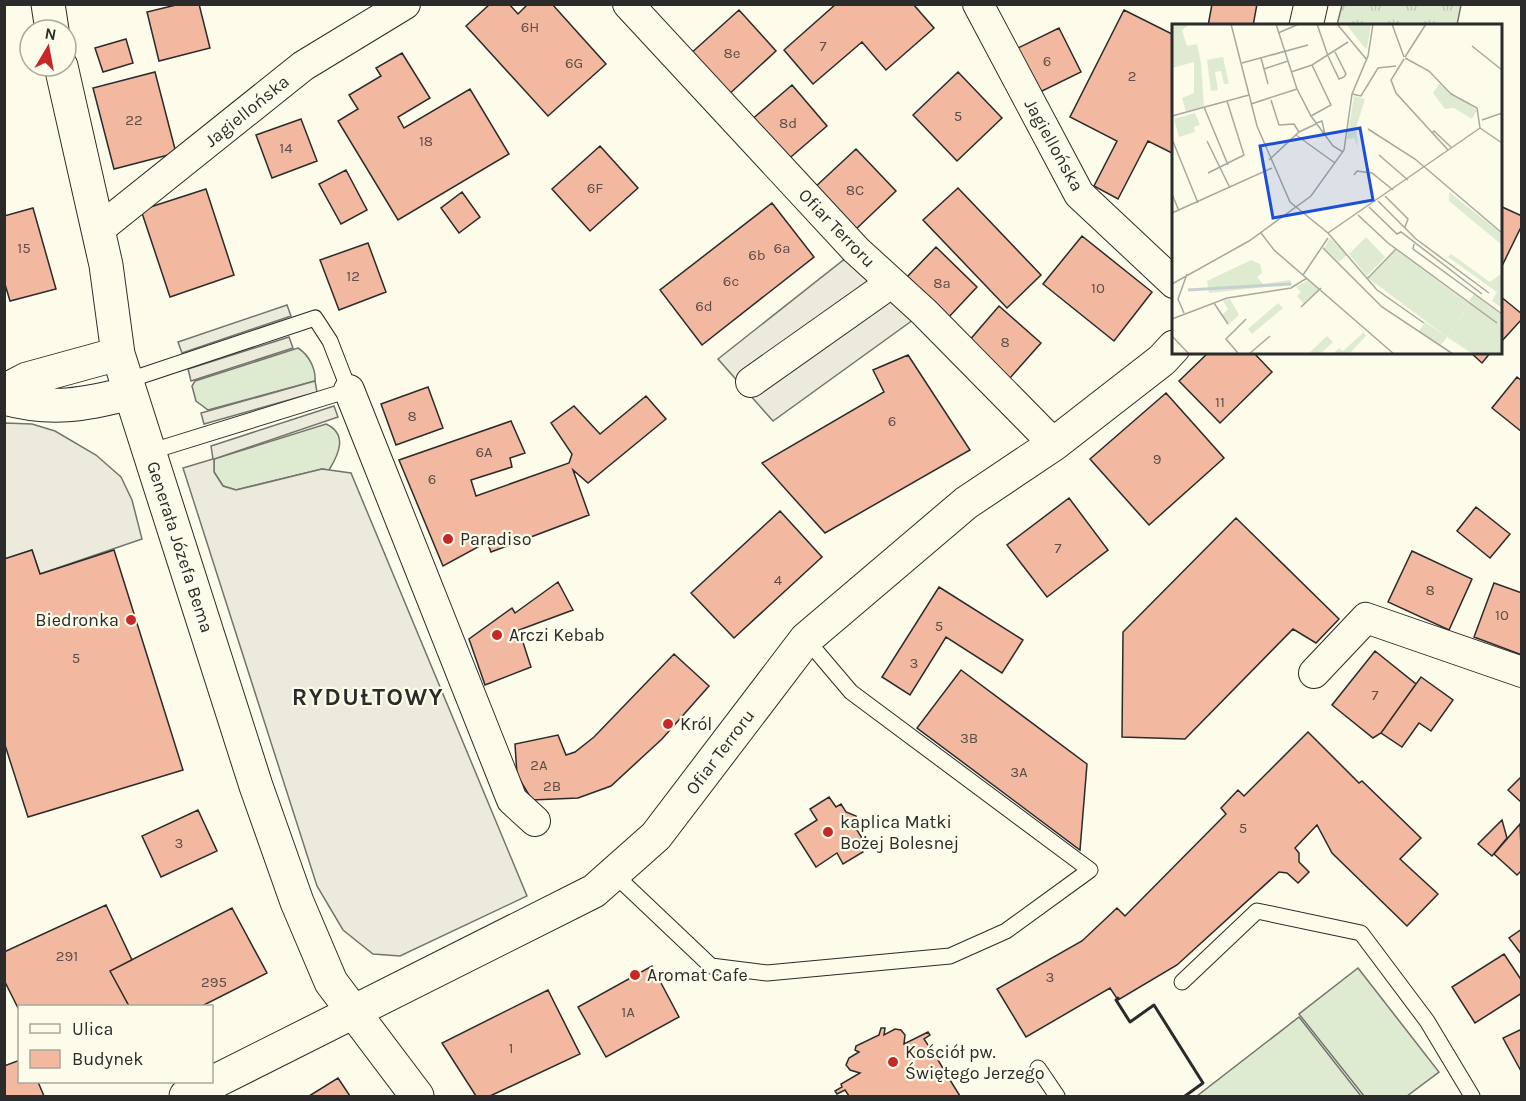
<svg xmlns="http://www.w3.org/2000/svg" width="1526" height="1101" font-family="Karla,sans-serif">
<defs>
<pattern id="park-tufts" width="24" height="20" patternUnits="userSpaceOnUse" patternTransform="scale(1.5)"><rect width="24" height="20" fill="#deebd1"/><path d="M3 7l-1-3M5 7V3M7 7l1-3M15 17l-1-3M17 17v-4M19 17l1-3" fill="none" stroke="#bfcab4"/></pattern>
</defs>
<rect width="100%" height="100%" fill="#fdfbea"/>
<path fill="#deebd1" stroke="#74746e" stroke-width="1.5" d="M298,348C309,355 316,369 315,381L208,410L196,401L192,386L195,381Z
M326,424C348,434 339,454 329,470L322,469L236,490L223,486L214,472V459Z
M1358,968L1439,1072L1407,1096H1364L1299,1014Z
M1299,1017L1361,1096H1197Z"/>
<path fill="url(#park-tufts)" stroke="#74746e" stroke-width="1.5" d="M1342,5V4L1461,5L1457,25H1337Z"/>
<path fill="#eceadb" stroke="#74746e" stroke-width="1.5" d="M856,250L924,312L773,421L718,359Z
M287,305L291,316L182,353L178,342Z
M289,337L293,348L191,381L188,369Z
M315,381L317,392L204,424L201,413Z
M334,406L338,417L214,459V472L223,486L236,490L322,469L351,473L527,896L400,956L373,954L343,930L317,886L183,468L213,459L211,446Z
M4,423L32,424L55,431L96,455L121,477L132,500L142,539L40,574L32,550L5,559Z"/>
<path fill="#f2b8a0" stroke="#2b2b2b" stroke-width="1.5" d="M180,4H199L210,48L159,61L147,12Z
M490,4H509L518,14L528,4H552L606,64L548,116L466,26Z
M836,4H913L934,28L886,70L862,42L813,84L784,50Z
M1212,4H1257L1253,26H1208Z
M739,10L776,51L726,97L689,55Z
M1124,10L1174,35V154L1148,141L1118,199L1094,186L1117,141L1070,117Z
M1059,28L1081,72L1036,94L1014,50Z
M126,39L133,63L103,72L95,48Z
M402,53L430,98L398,117L404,128L470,89L509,154L398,220L338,121L358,109L349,95L381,76L376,68Z
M155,72L176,153L114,169L93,88Z
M958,72L1002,118L957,161L913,115Z
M792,85L827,126L785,162L750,121Z
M301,119L317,161L272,178L256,135Z
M600,146L638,188L590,231L552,189Z
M856,149L896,191L854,231L813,189Z
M346,170L367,210L341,224L319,184Z
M958,188L1041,275L1007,308L923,220Z
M206,189L234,275L170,297L141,210Z
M462,192L480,217L459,233L441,208Z
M772,203L814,257L702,345L660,290Z
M1500,206L1522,216V225L1501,268Z
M33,208L56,289L10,301L4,281V216Z
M1082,236L1152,292L1114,341L1043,284Z
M368,243L386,292L339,310L320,260Z
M936,247L977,287L948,318L906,278Z
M1500,296L1522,314V319L1500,343Z
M999,306L1041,343L1010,378L968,342Z
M1209,352H1253L1272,372L1220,423L1179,381Z
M1470,352H1491L1482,363Z
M908,355L970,450L825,533L762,463L884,392L873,370Z
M1517,377L1522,381V432L1492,408Z
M428,387L443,428L396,445L381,404Z
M1166,393L1224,458L1149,525L1090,459Z
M646,396L666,419L588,483L573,470L589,515L491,552L487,542L443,566L399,460L511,421L525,453L510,458L512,467L471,480L476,496L569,463L572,454L551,423L574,406L600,434Z
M1069,498L1108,550L1047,597L1007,545Z
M1476,507L1510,534L1490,558L1457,531Z
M780,511L822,557L734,638L691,593Z
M1236,518L1339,619L1316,643L1293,629L1185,739L1122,737L1123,632Z
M32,550L40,574L114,550L183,770L28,817L4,742V559Z
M1412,551L1472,579L1449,630L1388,602Z
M558,582L573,610L519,630L531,667L485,685L469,639L512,608L515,613Z
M1494,583L1522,593V655L1474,637Z
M939,587L1023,640L1002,673L946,637L910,695L882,677Z
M1375,651L1416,684L1381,733L1373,738L1332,705Z
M674,654L709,686L662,739L611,786L578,798L532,800L517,775L515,744L558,735L566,755L575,752L594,737Z
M961,670L1087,764L1080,850L917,728Z
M1421,677L1453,700L1431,731L1419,723L1402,747L1381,733Z
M1308,732L1359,783L1362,781L1421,838L1400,859L1438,894L1407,926L1332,853L1317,825L1295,848L1299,853V862L1309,872L1298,883L1287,873L1279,872L1177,965L1118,1000L1110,988L1026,1037L997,989L1082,941L1117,908L1125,916L1226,814L1221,808L1238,790L1244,796Z
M1522,776V803L1508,790Z
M829,797L836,807L841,804L846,812L856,816L857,830L862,838L857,841L863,852L843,864L837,853L816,867L795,834L817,820L810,809Z
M198,810L217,851L161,877L142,836Z
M1502,820L1507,838L1492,856L1478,844Z
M1520,824L1522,870L1517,875L1494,854Z
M106,905L132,960L110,971L129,1006H20V1012L4,980V952Z
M232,908L267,973L202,1006H129L110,971Z
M1522,929V955L1509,938Z
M1504,954L1522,981V993L1475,1023L1452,987Z
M652,966L679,1017L606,1057L578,1007Z
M548,990L580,1054L490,1096H476L442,1043Z
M881,1028H885L884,1035L895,1029L901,1030L905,1035L904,1044L928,1032L930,1035L924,1039L935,1056L941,1052L943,1057L938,1060L948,1077L954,1074L956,1077L950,1080L960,1096H849L845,1090L837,1094L835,1091L842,1087L841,1084L860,1073L850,1070L846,1065L849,1058L859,1052L855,1050L856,1046L879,1035Z
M1522,1029V1073L1503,1038Z
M20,1060V1082H38L44,1096H4V1066Z
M338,1078L350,1096H309Z"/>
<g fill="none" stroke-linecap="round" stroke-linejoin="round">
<defs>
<path id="lane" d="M126,381L315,318L330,341L349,390L149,452
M615,875L711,966L767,973L950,956L1006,931L1090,870L851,692L806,639
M1182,982L1257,911L1361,933L1427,1021L1472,1096
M1038,1068L1057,1096"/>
<path id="street" d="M628,4L856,250L924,312L1054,444
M978,4L1079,194L1174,283
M98,230L303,66L405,4
M751,382L891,283
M349,390L512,800L535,821
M1314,673L1366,618L1522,672"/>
<path id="secondary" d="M48,4L52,30
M1306,26L1311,4
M61,66L106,265L118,354L256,786L297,902L331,982L417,1096
M4,391L27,379L118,354
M4,398C51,411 84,405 130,393
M186,1096L594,891L656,836L806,639L966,503L1054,444L1162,360L1174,347"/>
</defs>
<use href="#lane" stroke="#2b2b2b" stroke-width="17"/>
<use href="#street" stroke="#2b2b2b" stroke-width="32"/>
<use href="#secondary" stroke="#2b2b2b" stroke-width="35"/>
<use href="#lane" stroke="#fdfbea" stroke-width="15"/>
<use href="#street" stroke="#fdfbea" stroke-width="30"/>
<use href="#secondary" stroke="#fdfbea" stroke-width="33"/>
<path stroke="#2b2b2b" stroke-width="3" d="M1118,998L1116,1000L1130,1022L1154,1005L1203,1083L1185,1096"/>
</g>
<g fill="#c62828" stroke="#fdfbea" stroke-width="2">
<circle cx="448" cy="539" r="6"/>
<circle cx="131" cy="620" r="6"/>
<circle cx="497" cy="635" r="6"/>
<circle cx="668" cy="724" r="6"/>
<circle cx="828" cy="832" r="6"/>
<circle cx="635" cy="975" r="6"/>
<circle cx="893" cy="1062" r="6"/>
</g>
<g text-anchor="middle" stroke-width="4.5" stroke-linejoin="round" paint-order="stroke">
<g font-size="15" fill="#5d4e48">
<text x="530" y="32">6H</text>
<text x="823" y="51">7</text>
<text x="732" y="58">8e</text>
<text x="1047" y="66">6</text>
<text x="574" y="68">6G</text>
<text x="1132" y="81">2</text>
<text x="958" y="121">5</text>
<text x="134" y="125">22</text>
<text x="788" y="128">8d</text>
<text x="426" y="146">18</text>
<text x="286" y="153">14</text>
<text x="595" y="193">6F</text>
<text x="855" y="195">8C</text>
<text x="24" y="253">15</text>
<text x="782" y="253">6a</text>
<text x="757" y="260">6b</text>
<text x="353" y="281">12</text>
<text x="731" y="286">6c</text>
<text x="942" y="288">8a</text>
<text x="1098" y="293">10</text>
<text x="704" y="311">6d</text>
<text x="1005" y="347">8</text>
<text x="1220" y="407">11</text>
<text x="412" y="421">8</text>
<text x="892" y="426">6</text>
<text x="484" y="457">6A</text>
<text x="1157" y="464">9</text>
<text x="432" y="484">6</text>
<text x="1058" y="553">7</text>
<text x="778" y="585">4</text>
<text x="1430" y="595">8</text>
<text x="1502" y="620">10</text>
<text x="939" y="631">5</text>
<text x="76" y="663">5</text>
<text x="914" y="668">3</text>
<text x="1375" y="700">7</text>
<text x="969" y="743">3B</text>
<text x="539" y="770">2A</text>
<text x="1019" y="777">3A</text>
<text x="552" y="791">2B</text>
<text x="1243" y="833">5</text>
<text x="179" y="848">3</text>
<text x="67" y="961">291</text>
<text x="1050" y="982">3</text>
<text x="214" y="987">295</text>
<text x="628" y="1017">1A</text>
<text x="511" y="1053">1</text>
</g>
<g font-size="18" fill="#2b2b2b" stroke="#fdfbea">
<text transform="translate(247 111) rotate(-39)" y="6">Jagiellońska</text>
<text transform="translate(1054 145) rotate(61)" y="6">Jagiellońska</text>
<text transform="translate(837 228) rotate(46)" y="6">Ofiar Terroru</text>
<text transform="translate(180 547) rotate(72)" y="6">Generała Józefa Bema</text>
<text transform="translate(720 752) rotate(-53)" y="6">Ofiar Terroru</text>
</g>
<g font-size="18" fill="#2b2b2b" stroke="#fdfbea" text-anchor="start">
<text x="460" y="545">Paradiso</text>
<text x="119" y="626" text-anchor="end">Biedronka</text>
<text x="509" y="641">Arczi Kebab</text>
<text x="680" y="730">Król</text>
<text x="840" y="828">kaplica Matki<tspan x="840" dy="21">Bożej Bolesnej</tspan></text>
<text x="647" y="981">Aromat Cafe</text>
<text x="905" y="1058">Kościół pw.<tspan x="905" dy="21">Świętego Jerzego</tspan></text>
</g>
<g font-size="24" font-weight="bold" letter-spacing="1.5" fill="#2b2b2b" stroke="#fdfbea">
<text x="368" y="705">RYDUŁTOWY</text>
</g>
</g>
<g transform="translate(1172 24)">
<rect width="330" height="330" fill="#fdfbea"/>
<path d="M0,0H18L10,6L15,22L25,20L29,39L32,83L14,88L10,74L22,69V38L0,44ZM51,33L57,60H52L49,47L43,48L46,66L39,67L35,36ZM23,89L28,101L22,103L23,108L7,113L2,95ZM277,168L330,210V221L277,177ZM194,213L213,233L195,252L177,230ZM158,214L175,231L167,238L152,224ZM279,230L318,258L330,249V284L320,277L325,268L276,233ZM79,236L88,240L90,249L85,253L91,260L118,256L120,260L37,269L35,257ZM136,256L148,265L132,280L125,272L129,268L124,263ZM302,270L330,291V303L297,277ZM58,275L67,291L57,300L50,291L56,285L51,277ZM106,279L111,284L80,310L76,305ZM253,298L275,313L269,321L247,307ZM192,308L194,312L177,330H161L167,324L171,327ZM155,312L161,318L148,330H136Z" fill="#deebd1"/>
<path d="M224,226L297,280L275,313L196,254Z" fill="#deebd1"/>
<path d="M174,0H199L195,25L192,23ZM267,60L305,86L300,95L282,84L273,85L261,69ZM182,72L193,75L184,104L186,123L182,114L175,115Z" fill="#deebd1"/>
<path d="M298,279L330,303V330H301L275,313Z" fill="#deebd1"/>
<path fill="none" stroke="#c7d0d0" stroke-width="3" d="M16,266L119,260"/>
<path fill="none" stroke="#a9a89e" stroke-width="1.5" d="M59,0L85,102L118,178L156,209L205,266L252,299M104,0L125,65L139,92L161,122L171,128M145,0L156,32L167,55L172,53L174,50L163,28M165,0L195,36M220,0L232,33M106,9L127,0M300,22L330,46M233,33L254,0M89,34L96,60M233,34L257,47L279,70L305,84L308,104M232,35L219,56L224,69L276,126M70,39L136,21M92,45L116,37M119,48L140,41L176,18M180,70L189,72L206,44L224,42M99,76L107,101L122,100L127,108M79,80L125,65M32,83L56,141M0,92L77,71M139,92L159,81L140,41M310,96L330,89M144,99L150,97L153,111M308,104L330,119M196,105L243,135L330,209M260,109L262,107L279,123M124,111L163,139M0,115L26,179M35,117L58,164M207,131L236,156M97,136L127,108L144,100M36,149L72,131L55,77M182,151L185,147L200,149L221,166M0,170L7,187M213,172L236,195L233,203M206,177L244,215L317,269M197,183L225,210L229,208L310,270M0,189L100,144M186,191L216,219L325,299M89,209L102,226L222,330M156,209L308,104M242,220L241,225L330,290M151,224L210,283L281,330M131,251L156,214M195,255L224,225M0,260L77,217L139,172L172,126L180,70L196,32L201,0M42,279L56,300M129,283L149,264M12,289L6,275L15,250M0,295L55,274L119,264L135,254M0,312L17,330M66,329L54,315L74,295M77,330L98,312"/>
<path fill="#1d4ed8" fill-opacity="0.15" stroke="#1d4ed8" stroke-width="3" d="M188,104L201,176L101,194L88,122Z"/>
<rect width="330" height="330" fill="none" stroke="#2b2b2b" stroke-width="3"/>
</g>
<rect width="1526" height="1101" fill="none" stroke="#2b2b2b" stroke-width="12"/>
<rect x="18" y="1005" width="195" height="78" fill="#fdfbea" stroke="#a9a89e" stroke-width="1.5"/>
<rect x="30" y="1024" width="30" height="9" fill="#fdfbea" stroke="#a9a89e" stroke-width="1.5"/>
<text x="72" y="1035" font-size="18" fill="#2b2b2b">Ulica</text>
<rect x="30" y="1050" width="30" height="18" fill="#f2b8a0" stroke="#a9a89e" stroke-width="1.5"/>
<text x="72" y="1065" font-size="18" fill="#2b2b2b">Budynek</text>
<g transform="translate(48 48) rotate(10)"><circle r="28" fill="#fdfbea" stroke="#a9a89e" stroke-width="1.5"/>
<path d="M0-4.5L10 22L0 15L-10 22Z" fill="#c62828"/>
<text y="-9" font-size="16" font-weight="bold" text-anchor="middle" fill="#2b2b2b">N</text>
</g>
</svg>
